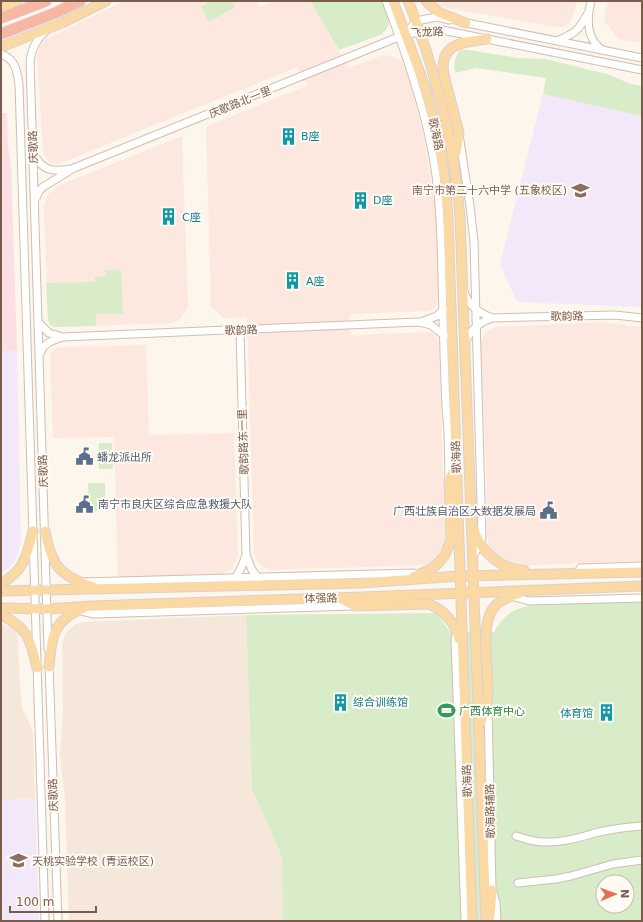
<svg xmlns="http://www.w3.org/2000/svg" width="643" height="922" font-family="'DejaVu Sans','Noto Sans SC',sans-serif">
<rect width="100%" height="100%" fill="#fdf6ec"/>
<path fill="#f5e8da" d="M246,615L252,789L282,857L283,921H69L65,800L60,756L63,709L62,643L66,633L76,624L84,622Z
M1,624L11,627L16,632L18,642L20,684L22,708L31,727L33,734L35,799L1,800Z"/>
<path fill="#fde8e0" d="M124,1H257L261,7L272,1H310L349,68L383,55L392,56L399,59L406,67L424,138L436,213L439,296L436,306L429,311L350,314V335L431,332L434,334L439,343L445,541L436,560L427,565L269,570L263,567L257,561L254,553L247,317L224,318L211,307L206,127L308,85L297,67L59,164L50,163L46,159L43,152L37,53L41,45L46,39Z
M430,1H577L573,16L570,22L563,27H555L442,7Z
M608,1H642V43L619,39L604,21Z
M182,136L188,307L181,318L172,323L55,327L50,325L48,320L44,206L48,194L60,185Z
M601,322L642,327V561L604,562L516,566L500,560L489,549L487,535V487L480,344L485,333L495,327Z
M146,345L149,435L234,433L238,556L233,568L222,575L118,578L114,437L53,438L50,356L53,350L59,347Z"/>
<path fill="#f3e8fa" d="M543,94L642,116V307L517,302L500,264Z
M17,351L21,539L19,551L14,562L6,571L1,573V352Z
M35,799L39,921H1V800Z"/>
<path fill="#fbdfe3" d="M1,113H7L8,146L11,165L17,351L1,352Z"/>
<path fill="#d8ecc9" fill-rule="evenodd" d="M211,1H232L235,7L209,22L201,7Z
M310,1H382L388,14L389,20L388,26L385,31L380,35L339,50Z
M460,50H469L518,58L545,59L607,74L631,84L642,86V116L543,94L546,78L476,68L455,73C453,63 455,58 460,50Z
M105,270H121L123,314H96V326L55,327L50,325L48,320L46,283L95,282V277L106,276Z
M99,443H112L113,469H99Z
M88,483H105V511H89Z
M642,598V921H283L282,857L252,789L246,615L437,613L450,632H494C506,612 515,608 537,604ZM603,882H627V906H603Z"/>
<g fill="none" stroke-linecap="round" stroke-linejoin="round">
<defs>
<path id="minor" d="M386,1C404,48 421,96 431,146C440,189 441,233 442,276C443,320 444,363 446,407L448,431L449,479
M591,1C587,17 586,38 601,49
M462,22L642,58
M46,31C36,40 32,48 30,61L48,649
M406,34L416,21L437,17L450,20
M557,41C576,33 579,30 588,13
M1,54C15,59 17,70 19,84L45,921
M460,141L470,206L474,242L482,538L473,557
M34,154C42,171 53,172 70,169
M36,198L39,191L43,187L74,168L406,34L442,30L642,70
M464,292C470,307 476,311 492,318
M38,322L49,333L63,337L419,322L431,325L445,336
M421,322L437,316L444,309
M465,342C472,329 478,323 492,318L615,315L642,318
M40,354C43,343 53,340 63,337
M246,555L252,570L259,579
M580,568L642,566
M235,579L242,566L246,555L240,330
M82,582L413,573L420,575
M511,596L529,601L642,598
M77,610L94,614L354,606
M457,633L455,639L465,921
M49,663L58,921
M488,706L492,890L496,903L497,921
M516,836C525,839 534,842 543,842C563,843 580,837 599,832C613,829 628,827 642,826
M518,883L556,879L571,876L613,864L642,860"/>
<path id="major" d="M393,1L426,89L438,138L445,180L448,219L472,921
M408,1C415,16 419,32 425,47C444,105 455,156 460,218L486,921
M426,1L438,12L466,23
M1,8L17,1
M1,47L62,23L106,1
M456,153L459,133L444,75C438,43 464,42 487,39
M474,529C479,550 502,571 524,570
M45,531C51,565 60,576 93,587
M413,577L433,568L439,562L445,555L451,540L449,481L455,468
M1,583C23,573 28,553 33,531
M1,591L361,583L460,576L642,572
M340,598L355,606L429,604C445,611 455,622 459,639
M1,608L47,609L91,606L362,597L642,586
M1,615C29,629 30,639 37,668
M49,667C52,637 52,620 84,608
M481,722C483,715 486,708 487,701C491,677 479,631 492,610C497,601 510,596 520,593
M490,916L492,890"/>
<path id="highway" d="M1,18L46,1
M1,34L55,13L80,1"/>
</defs>
<use href="#minor" stroke="#d1beb0" stroke-width="9"/>
<use href="#major" stroke="#dad1cd" stroke-width="11"/>
<use href="#highway" stroke="#dad1cd" stroke-width="12"/>
<use href="#minor" stroke="#fff" stroke-width="7"/>
<use href="#major" stroke="#fbd9a5" stroke-width="9"/>
<use href="#highway" stroke="#f7b7a3" stroke-width="10"/>
</g>
<defs>
<symbol id="building-bare" viewBox="-9 -9 18 18"><path d="M-4-6H4V6H1V3H-1V6H-4ZM-2.5-4.3h1.7v1.8h-1.7ZM.8-4.3h1.7v1.8H.8ZM-2.5-1h1.7V.8h-1.7ZM.8-1h1.7V.8H.8Z" fill="#0f9aa8" stroke="#fffaf3" stroke-width="2.5" paint-order="stroke"/></symbol>
<symbol id="school-bare" viewBox="-9 -9 18 18"><path d="M0-5L7-2L0 1L-7-2ZM-4 1L0 2.5L4 1V4Q0 6-4 4Z" fill="#8d6e63" stroke="#fffaf3" stroke-width="2.5" paint-order="stroke"/></symbol>
<symbol id="civic-bare" viewBox="-9 -9 18 18"><path d="M-.6-6.5H3V-4.5H.6V-3L4-1V1h2V6H-6V1h2V-1L-.6-3ZM-1.2 2.5V6h2.4V2.5Z" fill="#5c6f8a" stroke="#fffaf3" stroke-width="2.5" paint-order="stroke"/></symbol>
<symbol id="stadium-bare" viewBox="-9 -9 18 18"><path d="M0-5a6.5 5 0 1 0 0 10a6.5 5 0 1 0 0-10ZM-3.5-1.8h7v3.6h-7Z" fill="#2e9e5b" stroke="#fffaf3" stroke-width="2.5" paint-order="stroke"/></symbol>
</defs>
<g fill-rule="evenodd">
<use href="#building-bare" x="276" y="124" width="25" height="25"/>
<use href="#school-bare" x="568" y="178" width="25" height="25"/>
<use href="#building-bare" x="348" y="188" width="25" height="25"/>
<use href="#building-bare" x="156" y="204" width="25" height="25"/>
<use href="#building-bare" x="280" y="268" width="25" height="25"/>
<use href="#civic-bare" x="72" y="444" width="25" height="25"/>
<use href="#civic-bare" x="72" y="492" width="25" height="25"/>
<use href="#civic-bare" x="536" y="498" width="25" height="25"/>
<use href="#building-bare" x="328" y="690" width="25" height="25"/>
<use href="#stadium-bare" x="434" y="698" width="25" height="25"/>
<use href="#building-bare" x="594" y="700" width="25" height="25"/>
<use href="#school-bare" x="6" y="848" width="25" height="25"/>
</g>
<g text-anchor="middle" stroke-width="4" stroke-linejoin="round" paint-order="stroke">
<g font-size="11" fill="#7a5c4d" stroke="#fffaf3">
<text transform="translate(427 32) rotate(-3)" y="4">飞龙路</text>
<text transform="translate(240 102) rotate(-22)" y="4">庆歌路北一里</text>
<text transform="translate(436 134) rotate(78)" y="4">歌海路</text>
<text transform="translate(33 147) rotate(-92)" y="4">庆歌路</text>
<text transform="translate(567 316) rotate(-1)" y="4">歌韵路</text>
<text transform="translate(241 330) rotate(-2)" y="4">歌韵路</text>
<text transform="translate(243 442) rotate(-92)" y="4">歌韵路东一里</text>
<text transform="translate(456 457) rotate(-92)" y="4">歌海路</text>
<text transform="translate(43 471) rotate(-92)" y="4">庆歌路</text>
<text transform="translate(321 598) rotate(-1)" y="4">体强路</text>
<text transform="translate(467 781) rotate(-92)" y="4">歌海路</text>
<text transform="translate(53 795) rotate(-92)" y="4">庆歌路</text>
<text transform="translate(490 811) rotate(-91)" y="4">歌海路辅路</text>
</g>
<g font-size="11" fill="#0d838f" stroke="#fffaf3" text-anchor="start">
<text x="301" y="140">B座</text>
<text x="373" y="204">D座</text>
<text x="182" y="221">C座</text>
<text x="306" y="285">A座</text>
<text x="353" y="706">综合训练馆</text>
<text x="593" y="717" text-anchor="end">体育馆</text>
</g>
<g font-size="11" fill="#785e54" stroke="#fffaf3" text-anchor="end">
<text x="567" y="194">南宁市第二十六中学 (五象校区)</text>
<text x="32" y="865" text-anchor="start">天桃实验学校 (青运校区)</text>
</g>
<g font-size="11" fill="#4e5e75" stroke="#fffaf3" text-anchor="start">
<text x="97" y="461">蟠龙派出所</text>
<text x="98" y="508">南宁市良庆区综合应急救援大队</text>
<text x="536" y="515" text-anchor="end">广西壮族自治区大数据发展局</text>
</g>
<g font-size="11" fill="#27864d" stroke="#fffaf3" text-anchor="start">
<text x="459" y="715">广西体育中心</text>
</g>
</g>
<rect width="643" height="922" fill="none" stroke="#7a5c4d" stroke-width="4"/>
<g transform="translate(615 894) rotate(88)"><circle r="19" fill="#fffaf3" stroke="#cabbb1"/>
<path d="M0-3L7 15L0 10L-7 15Z" fill="#e76f51"/>
<text y="-6" font-size="11" font-weight="bold" text-anchor="middle" fill="#7a5c4d">N</text>
</g>
<path d="M10 906v6h86v-6" fill="none" stroke="#7a5c4d" stroke-width="2"/>
<text x="16" y="906" font-size="12" fill="#7a5c4d" stroke="#fffaf3" stroke-width="3" paint-order="stroke">100 m</text>
</svg>
